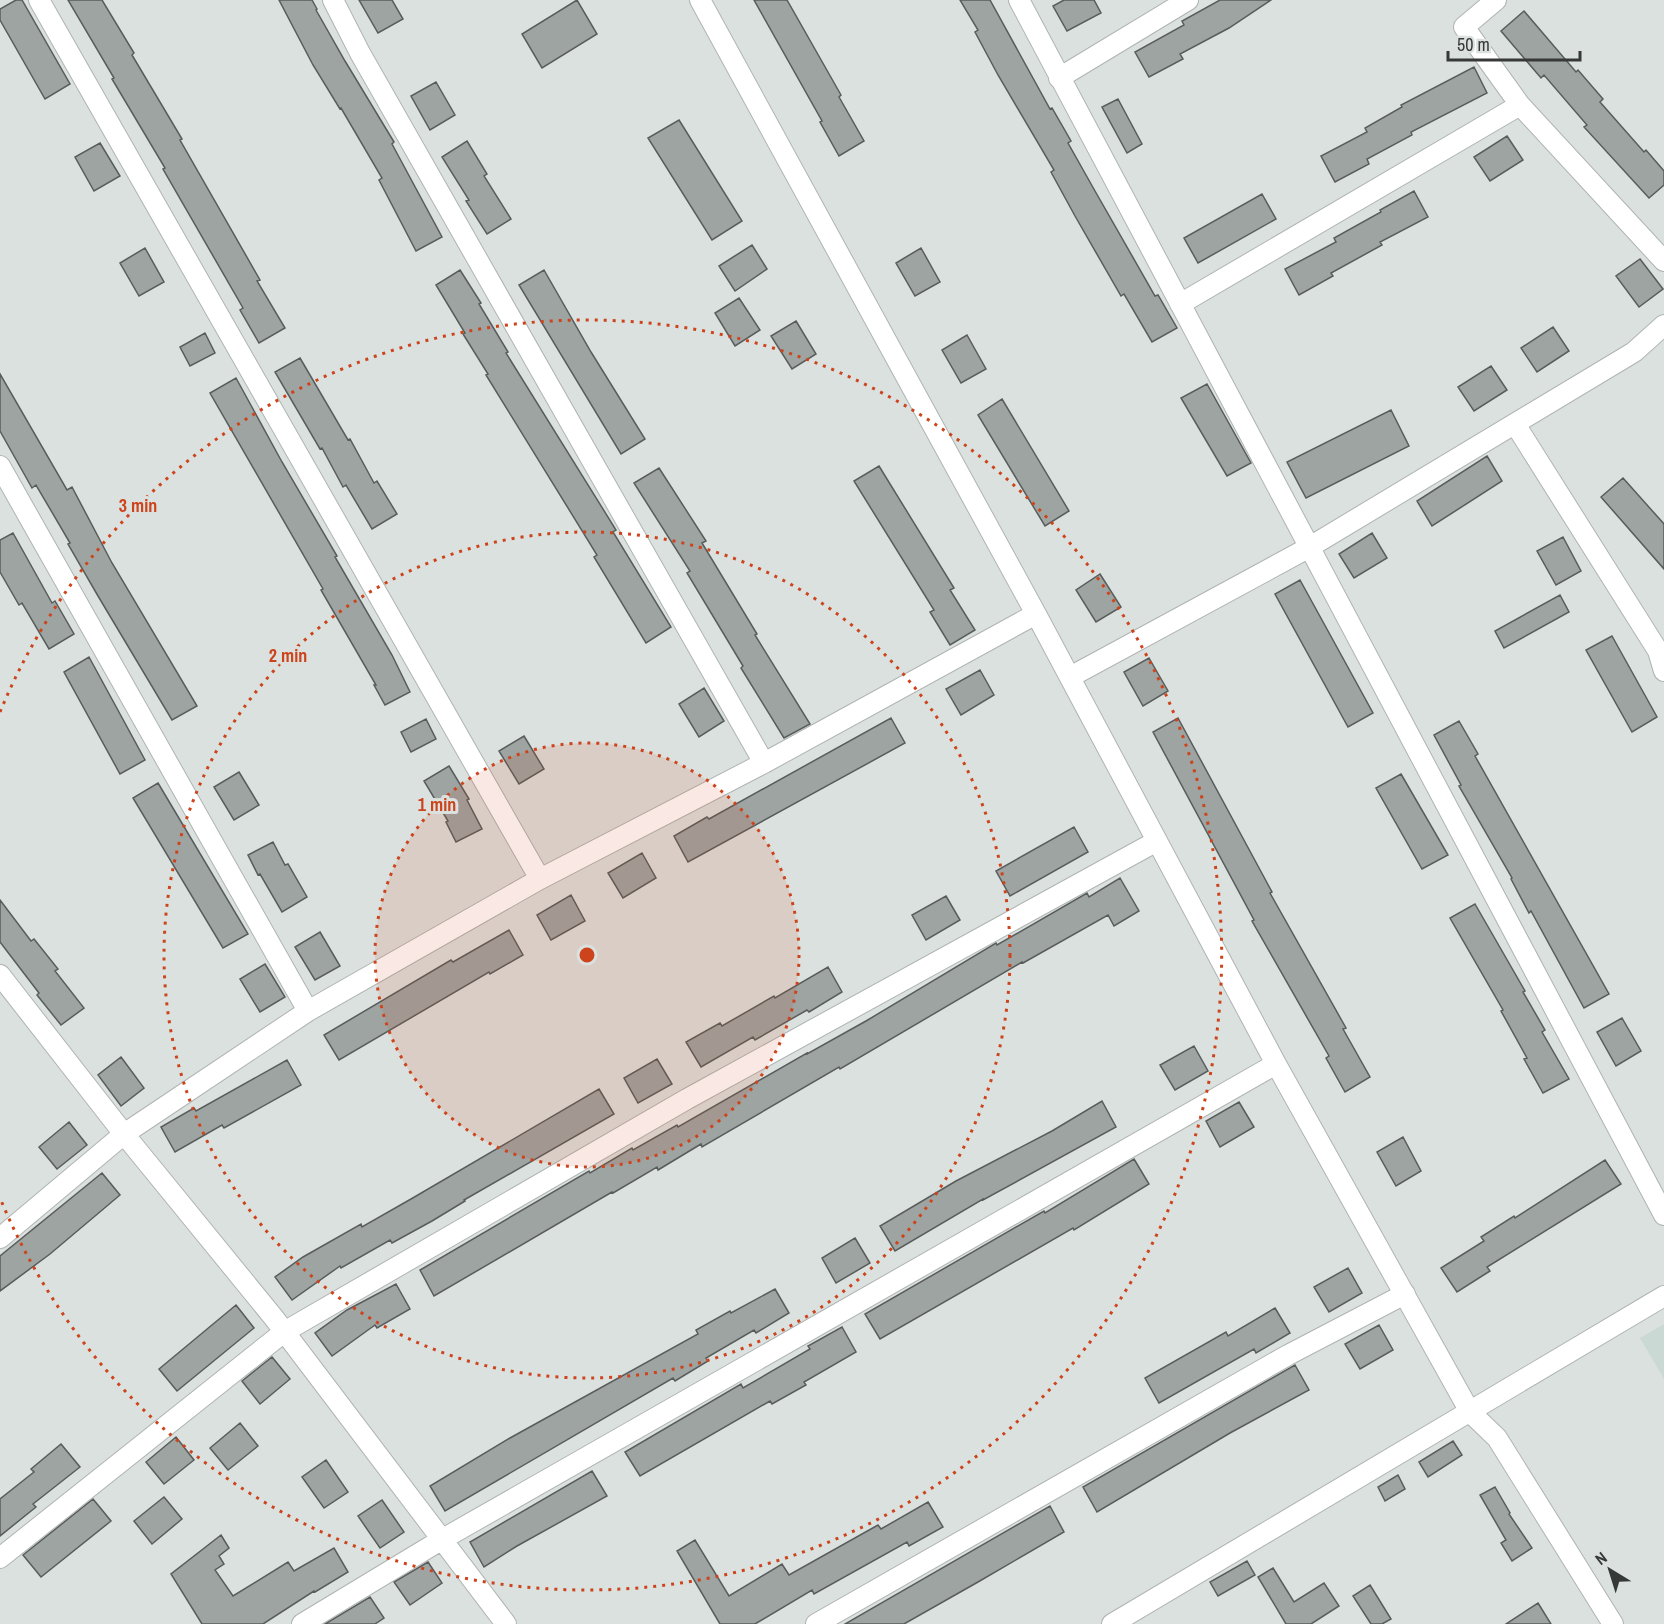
<svg xmlns="http://www.w3.org/2000/svg" width="1664" height="1624" font-family="'Archivo Narrow',sans-serif">
<rect width="100%" height="100%" fill="#dbe1df"/>
<path fill="#cad9d4" d="M1664,1324V1379L1640,1338Z"/>
<path fill="#9ea4a2" stroke="#585d5c" stroke-width="1.5" d="M16,0H22L70,84L45,99L0,20V9Z
M68,0H102L134,53L132,55L182,139L180,140L260,280L257,281L285,328L259,343L240,310L243,308L163,169L165,168L112,79L114,78Z
M279,0H312L317,9L316,10L345,61L394,142L392,144L442,237L416,251L379,180L382,178L341,108L340,109L313,65Z
M359,0H392L403,19L378,33Z
M577,0L597,34L542,68L522,34Z
M754,0H787L841,95L839,97L864,141L839,156L820,122L822,121Z
M960,0H990L1050,109L1052,108L1071,141L1068,143L1095,191L1155,296L1158,295L1177,328L1152,342L1124,294L1121,296L1075,216L1051,172L1054,170L998,75L975,32L978,30Z
M1064,0H1094L1101,13L1067,31L1053,6Z
M1220,0H1271L1229,28L1180,54L1183,59L1149,77L1135,52L1184,25L1182,21Z
M1524,11L1576,72L1578,70L1603,99L1600,102L1644,152L1646,150L1664,171V185L1649,198L1584,127L1587,125L1544,75L1541,78L1501,31Z
M1474,67L1487,93L1411,132L1412,135L1367,159L1369,164L1335,182L1321,156L1367,132L1365,128L1402,107L1401,105Z
M436,82L455,115L430,130L411,96Z
M1118,99L1142,144L1127,153L1102,107Z
M679,120L742,221L712,240L648,138Z
M1507,136L1523,160L1490,181L1474,157Z
M467,141L487,174L484,176L511,219L487,234L466,201L469,200L442,157Z
M100,143L120,176L94,191L75,157Z
M1414,191L1428,217L1380,242L1382,245L1331,273L1333,276L1299,295L1285,269L1336,242L1334,238L1381,212L1380,210Z
M1262,194L1276,219L1198,263L1184,238Z
M752,245L767,269L735,291L719,266Z
M145,248L164,282L139,296L120,263Z
M921,248L940,282L915,296L896,263Z
M1640,259L1663,289L1639,307L1616,276Z
M460,270L481,303L479,304L508,352L506,353L616,530L613,532L671,627L646,643L594,557L597,555L486,375L488,374L463,334L465,333L436,285Z
M544,270L591,352L645,439L621,454L519,285Z
M739,298L760,330L735,346L715,313Z
M796,321L816,354L792,369L771,336Z
M1553,327L1569,351L1537,372L1521,348Z
M205,333L215,353L190,366L180,347Z
M967,335L986,369L961,383L942,350Z
M300,358L348,440L350,439L374,483L377,481L397,514L372,529L346,485L343,487L322,448L320,449L275,372Z
M1491,366L1507,390L1474,411L1458,387Z
M0,374L67,490L72,487L112,563L197,706L172,720L98,596L68,544L70,543L36,485L32,488L0,431Z
M236,378L282,462L337,556L335,557L392,655L410,692L385,705L374,685H376L321,590L323,589L210,393Z
M1207,384L1251,463L1227,476L1181,398Z
M1002,399L1069,511L1045,526L978,415Z
M1391,410L1409,446L1306,498L1287,462Z
M1487,456L1502,481L1432,526L1417,501Z
M879,466L954,588L950,590L975,630L950,645L930,612L934,610L854,481Z
M659,468L706,541L702,543L757,634L755,635L810,724L784,738L741,668L743,666L687,573L690,571L634,483Z
M1623,478L1664,524V569L1601,497Z
M13,533L52,603L55,601L74,634L49,649L22,603L19,605L0,572V540Z
M1372,533L1387,558L1354,578L1339,554Z
M1563,537L1581,571L1556,585L1537,551Z
M1100,574L1121,607L1096,622L1076,590Z
M1300,580L1373,713L1348,727L1275,594Z
M1560,595L1569,612L1504,648L1495,631Z
M1612,636L1657,717L1632,732L1586,650Z
M89,657L145,760L120,774L64,672Z
M1149,658L1168,691L1143,706L1124,672Z
M980,670L994,695L961,715L946,689Z
M704,688L724,721L699,737L679,704Z
M891,718L905,743L688,862L674,836L707,817L709,819Z
M1178,718L1272,892L1270,893L1346,1028L1343,1029L1370,1077L1345,1092L1326,1058L1329,1056L1252,921L1254,920L1153,732Z
M426,719L436,739L411,752L401,732Z
M1459,721L1478,754L1475,756L1609,994L1584,1008L1531,911L1529,913L1511,879L1512,878L1459,786L1461,785L1434,735Z
M524,736L544,769L519,784L499,751Z
M449,766L469,799L467,800L482,829L456,842L446,822L448,821L424,781Z
M239,772L259,805L234,820L214,787Z
M1401,774L1448,855L1422,869L1376,788Z
M158,783L248,934L223,948L133,798Z
M1074,827L1088,852L1010,896L996,871Z
M273,842L285,865L288,864L307,897L282,912L260,874L258,875L248,855Z
M642,853L656,878L623,898L608,873Z
M1120,878L1139,911L1114,926L1108,915L1023,963L1022,962L840,1069L839,1067L702,1147L701,1144L658,1170L657,1167L613,1193L612,1192L434,1296L420,1270L589,1171L590,1173L632,1148L633,1150L677,1125L678,1127L807,1053V1054L866,1021L996,943L997,945L1087,893L1089,897Z
M571,895L585,921L551,940L537,915Z
M946,896L960,920L926,940L912,915Z
M0,900L31,941L34,939L58,969L55,971L84,1008L61,1025L37,995L39,993L0,942Z
M1475,904L1525,991L1523,992L1545,1030L1542,1032L1569,1079L1543,1093L1524,1059L1527,1058L1501,1011L1503,1010L1450,918Z
M509,930L523,955L490,974L489,972L339,1060L324,1035L451,960L453,962Z
M320,932L340,966L315,980L295,947Z
M265,964L285,997L260,1012L240,979Z
M828,967L842,992L809,1012L807,1010L755,1040L753,1037L701,1067L686,1042L720,1023L722,1026L774,996L775,998Z
M1622,1018L1641,1051L1616,1066L1597,1032Z
M1194,1046L1208,1071L1175,1090L1160,1065Z
M121,1057L144,1088L121,1106L98,1075Z
M657,1059L672,1084L638,1103L624,1078Z
M287,1060L301,1085L224,1128L222,1125L175,1152L161,1127L194,1108L196,1111Z
M599,1089L614,1114L464,1200L465,1201L432,1221L392,1243L390,1240L341,1268L340,1266L292,1300L275,1277L303,1257L361,1224L362,1227L411,1199Z
M1102,1101L1116,1127L983,1200V1199L895,1251L880,1226L956,1181L1052,1131Z
M1239,1102L1254,1127L1220,1147L1206,1121Z
M69,1122L87,1145L57,1169L39,1147Z
M1403,1137L1421,1171L1396,1186L1377,1152Z
M1134,1159L1149,1184L1074,1230L1073,1228L880,1339L865,1314L1044,1211L1045,1213Z
M1605,1160L1621,1184L1487,1267L1490,1271L1457,1292L1441,1268L1484,1241L1481,1237L1514,1216L1515,1218Z
M102,1173L120,1195L50,1254L0,1291V1256Z
M855,1238L870,1263L836,1283L822,1258Z
M1348,1268L1362,1293L1329,1312L1314,1287Z
M396,1284L410,1309L377,1328L375,1325L332,1356L315,1333L347,1310Z
M775,1289L789,1313L756,1333L754,1330L706,1358L708,1361L675,1381L673,1378L445,1511L430,1486L510,1438L698,1334L696,1330L730,1311L731,1313Z
M236,1305L254,1328L177,1391L159,1369Z
M1275,1308L1290,1333L1256,1353L1254,1349L1159,1403L1145,1378L1226,1332L1228,1336Z
M1379,1325L1393,1350L1360,1369L1345,1344Z
M842,1327L856,1352L804,1382L806,1385L772,1404L770,1401L640,1476L625,1452L741,1384L743,1388L810,1349L808,1346Z
M272,1357L290,1379L260,1404L242,1381Z
M1295,1365L1309,1390L1230,1433L1097,1512L1083,1487Z
M240,1423L258,1446L228,1470L210,1448Z
M176,1437L194,1460L164,1484L146,1462Z
M1453,1441L1462,1455L1428,1477L1419,1462Z
M61,1444L80,1467L33,1504L36,1507L0,1536V1499L34,1472L31,1469Z
M326,1460L348,1492L324,1508L302,1477Z
M592,1471L607,1496L517,1546L484,1567L470,1542Z
M1398,1475L1405,1489L1385,1501L1378,1487Z
M1495,1487L1510,1513L1509,1514L1532,1548L1512,1561L1501,1543L1506,1540L1480,1495Z
M164,1497L182,1519L152,1544L134,1521Z
M93,1499L111,1521L41,1577L23,1555Z
M382,1500L404,1532L380,1548L358,1516Z
M928,1502L943,1527L909,1546L907,1542L814,1594L812,1590L755,1624H720L677,1551L695,1540L729,1596L782,1564L789,1575L878,1525L881,1529Z
M1050,1506L1064,1532L978,1582L904,1624H845Z
M221,1535L229,1548L219,1556L224,1564L215,1570L233,1596L288,1562L294,1571L334,1548L348,1572L315,1592L314,1591L263,1624H202L171,1574Z
M1247,1561L1255,1575L1218,1596L1210,1582Z
M428,1562L442,1583L410,1605L394,1582Z
M1273,1568L1294,1602L1324,1583L1339,1606L1311,1624H1286L1258,1577Z
M1370,1585L1391,1619L1382,1624H1371L1353,1596Z
M370,1597L384,1618L375,1624H325Z
M1538,1603L1551,1624H1506Z"/>
<g fill="none" stroke-linecap="round" stroke-linejoin="round">
<defs>
<path id="street" d="M39,0L540,879
M333,0L360,53L764,763
M700,0L1036,614L1276,1064L1470,1412L1497,1438L1613,1624
M1019,0L1664,1215
M1496,0L1464,27L1520,105L1664,261
M1059,78L1188,0
M1180,304L1520,105
M1515,424L1658,651L1664,671
M0,466L308,1011
M1070,677L1308,548L1634,352L1664,325
M0,975L124,1134L274,1318L506,1624
M0,1238L124,1134L308,1011L540,879L764,763L1036,614
M0,1558L284,1332L687,1099L1157,841
M302,1624L441,1540L1276,1064
M816,1624L1288,1355L1405,1294
M1112,1624L1664,1296"/>
</defs>
<use href="#street" stroke="#afb4b2" stroke-width="22"/>
<use href="#street" stroke="#fff" stroke-width="20"/>
</g>
<circle cx="587" cy="955" r="212" fill="#cd441c" fill-opacity=".12"/>
<g fill="none" stroke="#cd441c" stroke-width="3" stroke-dasharray="3 6">
<circle cx="587" cy="955" r="212"/>
<circle cx="587" cy="955" r="423"/>
<path d="M0 712A635 635 0 1 1 0 1198"/>
</g>
<circle cx="587" cy="955" r="9" fill="#cd441c" stroke="#dbe1df" stroke-width="3"/>
<g font-size="18" text-anchor="middle" font-weight="bold" fill="#cd441c" stroke="#dbe1df" stroke-width="6" stroke-linejoin="round" paint-order="stroke">
<text x="138" y="512">3 min</text>
<text x="288" y="662">2 min</text>
<text x="437" y="811">1 min</text>
</g>
<g transform="translate(1610 1570) rotate(322)" stroke="#dbe1df" stroke-width="4.5" paint-order="stroke">
<path d="M0-4.5L10 22L0 15L-10 22Z" fill="#363938"/>
<text y="-9" font-size="16" font-weight="bold" text-anchor="middle" fill="#363938">N</text>
</g>
<path d="M1448 51v9h132v-9" fill="none" stroke="#363938" stroke-width="3"/>
<text x="1457" y="51" font-size="18" fill="#363938" stroke="#dbe1df" stroke-width="4.5" paint-order="stroke">50 m</text>
</svg>
